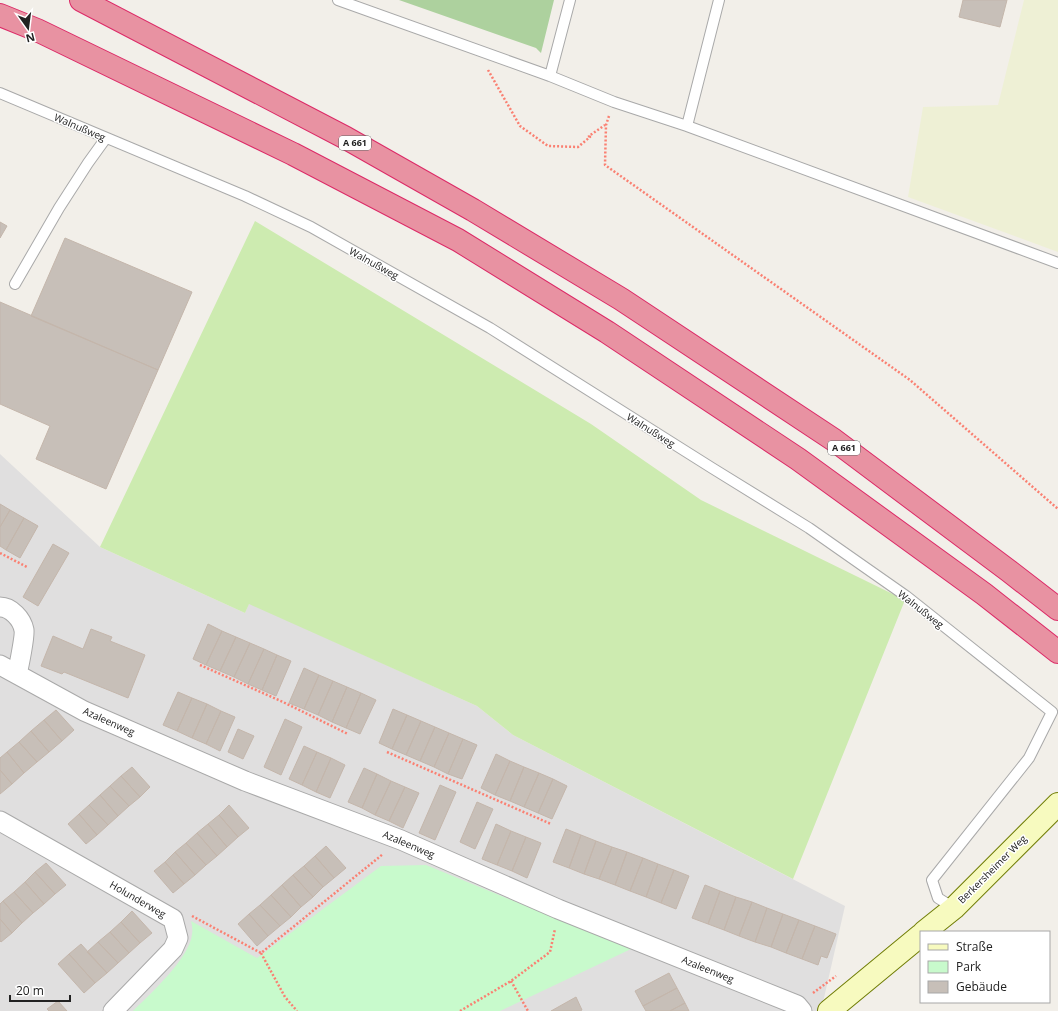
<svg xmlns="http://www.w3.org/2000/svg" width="1058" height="1011" font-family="'Open Sans',sans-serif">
<rect width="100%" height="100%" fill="#f2efe9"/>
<path fill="#e0dfdf" d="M0,454L100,547L245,613L249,603L477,706L513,735L845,906L821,1011H0Z"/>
<path fill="#eef0d5" d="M1024,0H1058V252L908,197L923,107L998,105Z"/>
<path fill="#cdebb0" d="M255,221L591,424L701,500L905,600L793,879L513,735L477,706L249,604L245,613L100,547Z"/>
<path fill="#add19e" d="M399,0H554L541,53L536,48Z"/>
<path fill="#c8facc" d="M426,865L631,949L500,1011H133C150,994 190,958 192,934C193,930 192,925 191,921L257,958L381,866Z"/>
<path fill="#c7bfb8" stroke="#c4b6ab" d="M963,0H1007L1000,27L959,17Z
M0,222L7,226L0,238Z
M65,238L192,292L158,370L31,316Z
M0,302L158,370L106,489L36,459L50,426L0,404Z
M0,504L10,510L0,527Z
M10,510L24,518L6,550L0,546V527Z
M24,518L38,526L20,558L6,550Z
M53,544L69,553L38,606L23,597Z
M208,624L222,631L206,665L193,659Z
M91,629L112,637L110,641L145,655L128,698L64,672L62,674L41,666L53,636L83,649Z
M222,631L236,637L220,671L206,665Z
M236,637L250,643L234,677L220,671Z
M250,643L264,649L248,684L234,677Z
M264,649L277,655L262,690L248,684Z
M277,655L291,661L276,696L262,690Z
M304,668L319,675L304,709L289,703Z
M319,675L333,681L318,715L304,709Z
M333,681L347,687L332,722L318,715Z
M347,687L361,693L346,728L332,722Z
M178,692L192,698L177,731L163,725Z
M361,693L376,700L360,734L346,728Z
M192,698L207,704L192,738L177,731Z
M207,704L221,711L206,744L192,738Z
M393,709L407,715L392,749L379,743Z
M56,710L74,730L62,741L44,720Z
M221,711L235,717L220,751L206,744Z
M407,715L421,721L406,755L392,749Z
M285,719L302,727L281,775L264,767Z
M44,720L62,741L49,752L31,731Z
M421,721L435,727L420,761L406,755Z
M435,727L449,733L434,767L420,761Z
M238,729L254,736L243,759L228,752Z
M31,731L49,752L37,762L19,742Z
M449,733L463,739L448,774L434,767Z
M463,739L477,745L462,779L448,774Z
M19,742L37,762L24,773L7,752Z
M304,746L317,752L302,785L289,779Z
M7,752L24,773L12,784L0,770V758Z
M317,752L331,758L316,792L302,785Z
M496,754L510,761L495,795L481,788Z
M331,758L345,765L330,798L316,792Z
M510,761L524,767L510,801L495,795Z
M132,767L150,787L140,797L121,776Z
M524,767L539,773L524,807L510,801Z
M364,768L377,774L362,808L348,802Z
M0,770L12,784L0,794Z
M539,773L553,779L538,813L524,807Z
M377,774L391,781L375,815L362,808Z
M121,776L140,797L129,806L110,786Z
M553,779L567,786L552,819L538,813Z
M391,781L405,787L389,821L375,815Z
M440,785L456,792L435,840L419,833Z
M110,786L129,806L118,816L100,795Z
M405,787L419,793L403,828L389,821Z
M100,795L118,816L108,825L89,805Z
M477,802L493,809L475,849L460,842Z
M89,805L108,825L97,835L79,814Z
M229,805L249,828L238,837L219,815Z
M79,814L97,835L86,844L68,824Z
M219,815L238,837L227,847L208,824Z
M208,824L227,847L217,856L197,833Z
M496,824L511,831L497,865L482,859Z
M566,829L581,835L569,868L553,862Z
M511,831L526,837L512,871L497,865Z
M197,833L217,856L206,865L186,843Z
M581,835L596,841L584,874L569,868Z
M526,837L541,843L527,878L512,871Z
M596,841L612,847L599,879L584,874Z
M186,843L206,865L195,875L175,852Z
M326,846L346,868L334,878L315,856Z
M612,847L627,852L615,885L599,879Z
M175,852L195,875L184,884L165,862Z
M627,852L643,858L630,891L615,885Z
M315,856L334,878L323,887L304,866Z
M643,858L658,864L646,897L630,891Z
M165,862L184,884L173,893L154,871Z
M46,863L66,885L55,894L35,872Z
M658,864L674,870L661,903L646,897Z
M304,866L323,887L313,897L293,875Z
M674,870L689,876L676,909L661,903Z
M35,872L55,894L44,904L25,882Z
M293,875L313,897L301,907L282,885Z
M25,882L44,904L33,913L14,892Z
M282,885L301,907L291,917L271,895Z
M705,885L720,891L708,924L692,918Z
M720,891L736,897L724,930L708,924Z
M14,892L33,913L22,923L3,901Z
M271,895L291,917L280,926L260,905Z
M736,897L752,902L739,936L724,930Z
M3,901L22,923L12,933L0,919V904Z
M752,902L767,908L755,942L739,936Z
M260,905L280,926L268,936L249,914Z
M767,908L783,914L771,947L755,942Z
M132,911L152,933L140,943L121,922Z
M249,914L268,936L257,946L238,924Z
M783,914L799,920L786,953L771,947Z
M0,919L12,933L1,942L0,941Z
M799,920L815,926L802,959L786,953Z
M121,922L140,943L129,953L110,932Z
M815,926L836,934L827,958L821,956L818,965L802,959Z
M110,932L129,953L118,963L98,942Z
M98,942L118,963L107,973L87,952Z
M81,944L107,973L95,983L69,954Z
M69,954L95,983L84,993L58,964Z
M669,973L677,988L643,1006L635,991Z
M677,988L685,1003L670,1011H646L643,1006Z
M576,997L582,1010L580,1011H551Z
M58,1001L67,1011H49L47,1009Z
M685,1003L689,1011H670Z"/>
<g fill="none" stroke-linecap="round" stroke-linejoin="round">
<defs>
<path id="lane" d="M338,0L550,76L614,102L687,126L1058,263
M550,76L570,0
M0,93L245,196L311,227L490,328L712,468L809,528L906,596L1052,712L1029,758L932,880L938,898L954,908
M687,126L719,0
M15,284L59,208L88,163L106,138"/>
<path id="street" d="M0,607C11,607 22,619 24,630C25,636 19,666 17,674
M0,665L84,711L245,781L401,840L558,909L797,1005L802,1011
M0,821L173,919L178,938L173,949L113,1011"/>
<path id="secondary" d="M924,932L954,908L1058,804
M829,1011L921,935"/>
<path id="highway" d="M81,0L346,138L473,210L621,299L834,440L1009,571L1058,609
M0,15L37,30L293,154L458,240L607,332L798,459L984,594L1058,652"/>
</defs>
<use href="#lane" stroke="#a9a9a9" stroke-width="12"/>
<use href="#street" stroke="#a9a9a9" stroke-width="21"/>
<use href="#secondary" stroke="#707d05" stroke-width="24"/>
<use href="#highway" stroke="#dc2a67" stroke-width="24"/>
<path stroke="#fa8072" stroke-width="2.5" stroke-dasharray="2 2" stroke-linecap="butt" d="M488,70L520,126L548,146L578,147L590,137L589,136L605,125
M609,116L606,125L605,165L910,380L1058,509
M0,553L27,567
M200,665L283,702L348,734
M387,752L551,824
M192,916L261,953L383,854
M261,953L285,997L297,1011
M511,981L528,1011
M813,993L836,976
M460,1011L511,981L550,952L555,929"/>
<use href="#lane" stroke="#fff" stroke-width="10"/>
<use href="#street" stroke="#fff" stroke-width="19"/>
<use href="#secondary" stroke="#f7fabf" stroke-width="22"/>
<use href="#highway" stroke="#e892a2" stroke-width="22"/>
</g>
<g text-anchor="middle" stroke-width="3" stroke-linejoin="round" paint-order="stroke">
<g fill="#fff" stroke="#646464" stroke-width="1">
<rect x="339" y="136" width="32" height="14" rx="3"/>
<rect x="828" y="441" width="32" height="14" rx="3"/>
</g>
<g font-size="9" font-weight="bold" fill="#222">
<text x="355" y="146">A 661</text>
<text x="844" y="451">A 661</text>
</g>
<g font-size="10" fill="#222" stroke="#fff">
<text transform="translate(80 127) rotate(23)" y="4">Walnußweg</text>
<text transform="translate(374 263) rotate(29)" y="4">Walnußweg</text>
<text transform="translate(651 430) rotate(32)" y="4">Walnußweg</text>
<text transform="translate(921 609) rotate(38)" y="4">Walnußweg</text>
<text transform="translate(109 721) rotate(24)" y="4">Azaleenweg</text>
<text transform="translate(409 844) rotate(23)" y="4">Azaleenweg</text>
<text transform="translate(992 869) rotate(-45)" y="4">Berkersheimer Weg</text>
<text transform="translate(138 899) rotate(30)" y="4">Holunderweg</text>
<text transform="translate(708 969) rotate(22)" y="4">Azaleenweg</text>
</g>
</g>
<rect x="920" y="931" width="130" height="72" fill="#ffffff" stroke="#a7a7a7"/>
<rect x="928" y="944" width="20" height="6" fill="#f7fabf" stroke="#a7a7a7"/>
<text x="956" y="951" font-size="12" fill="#222222">Straße</text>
<rect x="928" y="961" width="20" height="12" fill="#c8facc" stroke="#a7a7a7"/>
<text x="956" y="971" font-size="12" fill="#222222">Park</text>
<rect x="928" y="981" width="20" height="12" fill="#c7bfb8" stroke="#a7a7a7"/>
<text x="956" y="991" font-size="12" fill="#222222">Gebäude</text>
<g transform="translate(28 28) rotate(166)" stroke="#ffffff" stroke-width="3" paint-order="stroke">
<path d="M0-3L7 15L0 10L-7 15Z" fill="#222222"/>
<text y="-6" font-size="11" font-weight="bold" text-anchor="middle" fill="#222222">N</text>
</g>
<path d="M10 995v6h60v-6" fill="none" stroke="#222222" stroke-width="2"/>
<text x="16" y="995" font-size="12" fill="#222222" stroke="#ffffff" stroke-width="3" paint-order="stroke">20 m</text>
</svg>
